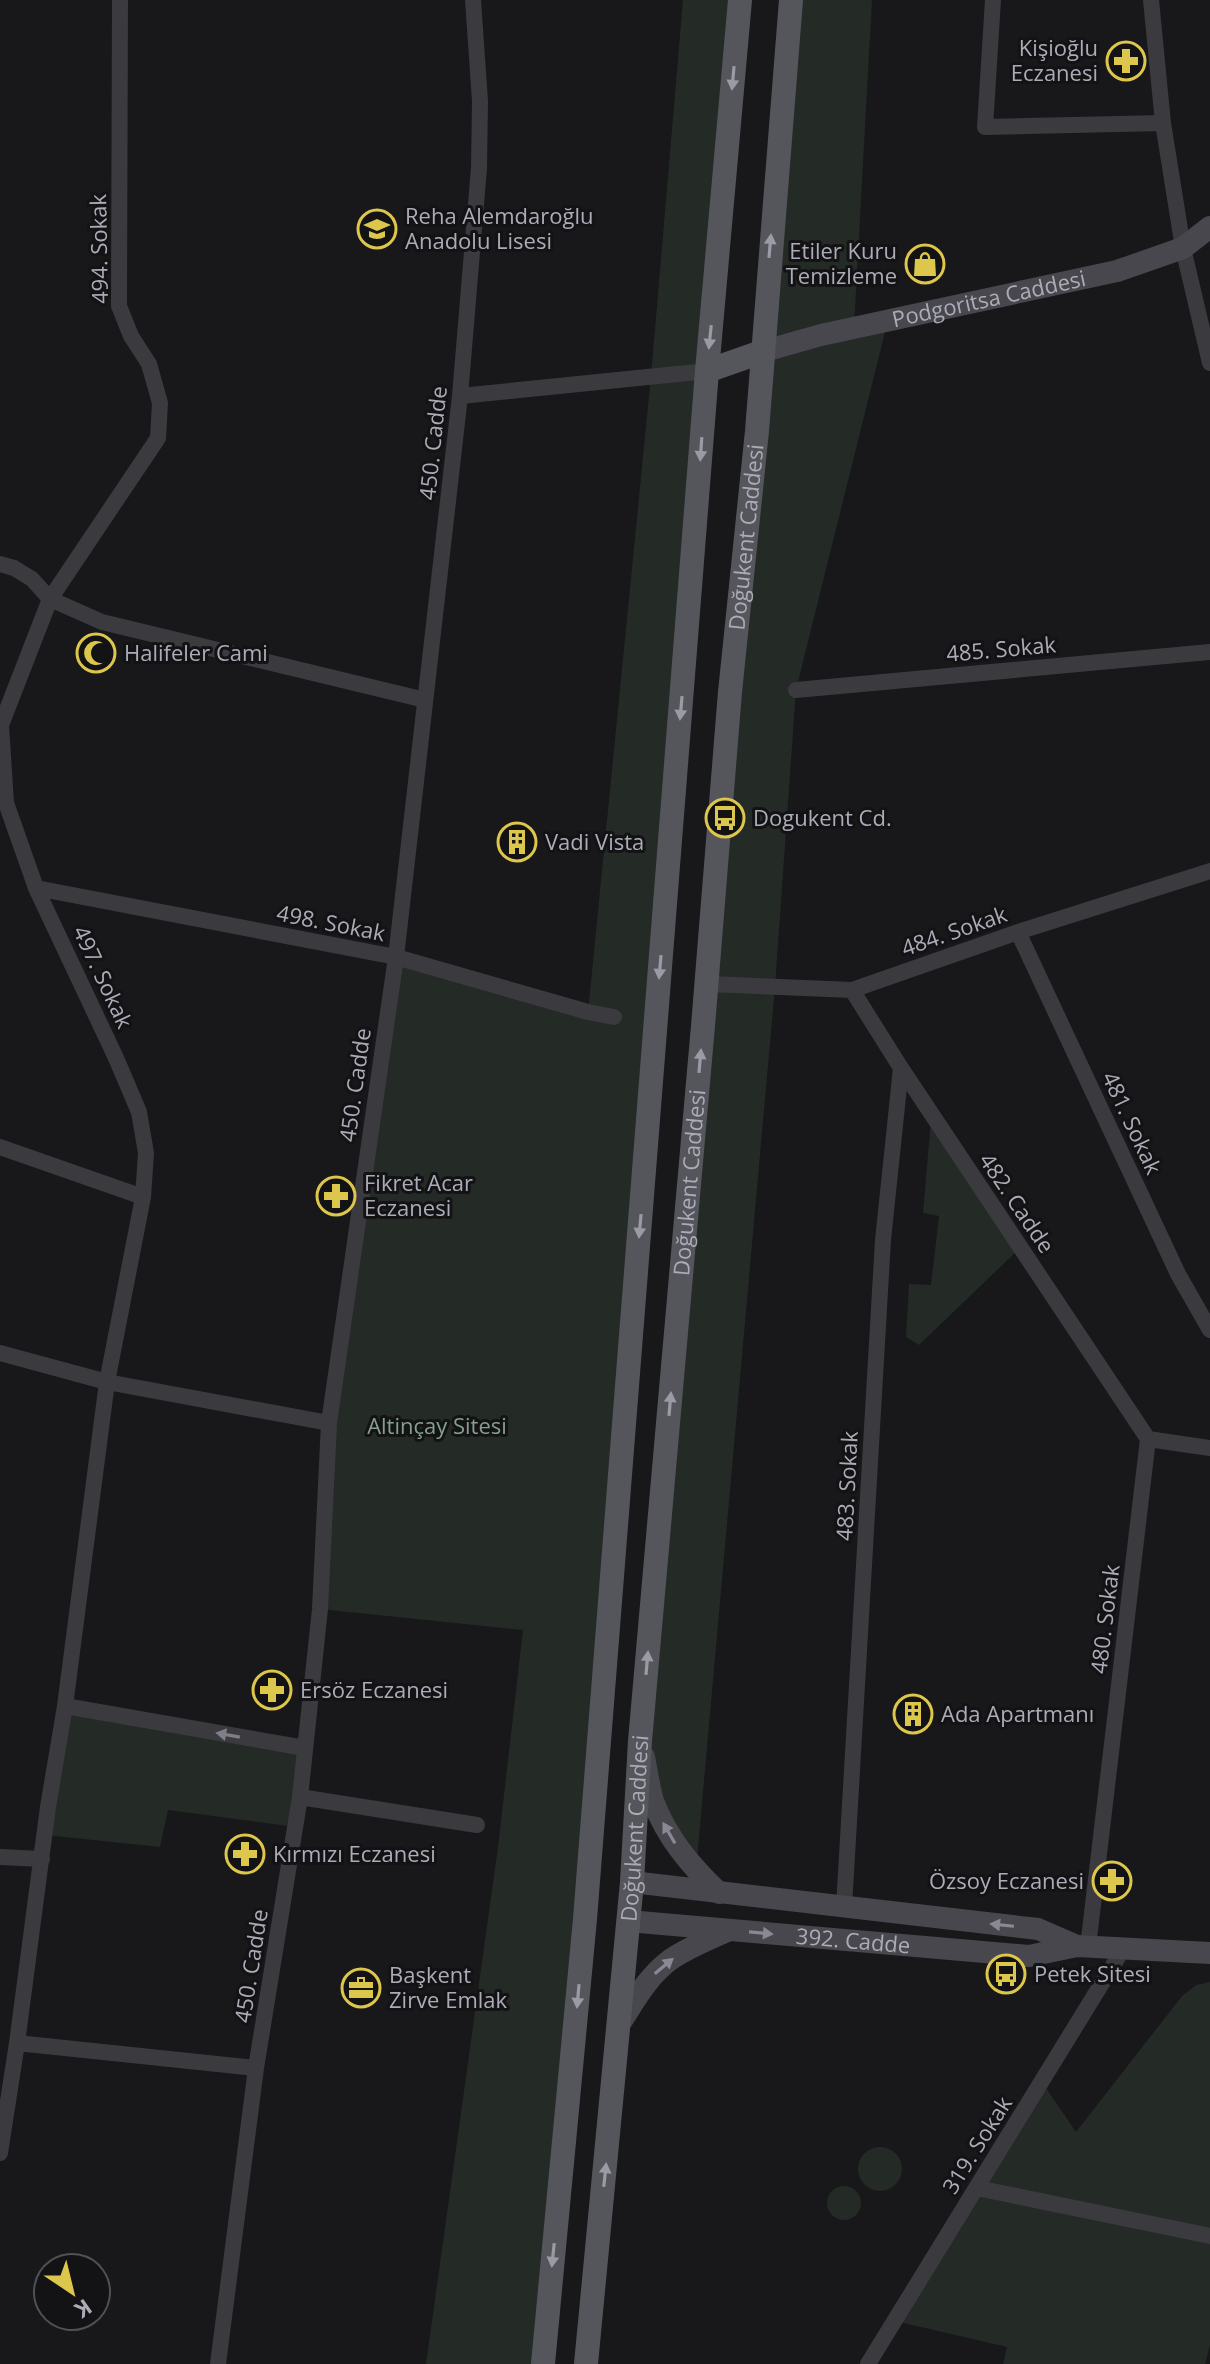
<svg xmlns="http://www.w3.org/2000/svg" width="1210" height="2364" font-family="'Open Sans',sans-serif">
<rect width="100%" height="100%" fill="#181719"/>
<path fill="#242a26" d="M683,0H740L543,2364H426L498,1847L523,1630L320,1609L329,1423L396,957L588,1012L651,376Z
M791,0H872L854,327L888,320L796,690L775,987L696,1871L684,1858L640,1741Z
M931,1119L1018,1250L919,1345L906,1337L909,1284L931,1285L939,1216L923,1213Z
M65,1706L305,1748L295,1827L168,1810L160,1847L45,1835Z
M1210,1982V2345L1205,2364H1003L1007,2347L895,2321L1042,2082L1076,2132L1182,1996L1196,1985Z
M858 2169a22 22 0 1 1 44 0a22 22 0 1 1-44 0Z
M827 2203a17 17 0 1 1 34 0a17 17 0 1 1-34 0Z"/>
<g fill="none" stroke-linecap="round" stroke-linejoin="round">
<path stroke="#3b3b3f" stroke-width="16" d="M993,0L985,127L1163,123
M1151,0L1163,123L1183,248L1210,363
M460,396L707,371
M0,564L14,568L32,579L50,599L102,622L425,700
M796,690L1210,652
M36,888L396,957L588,1012L614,1017
M1018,932L1178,1274L1210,1330
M707,984L852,990L1018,932L1210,871
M852,990L901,1068L1148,1439
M0,1147L143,1197
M0,1353L107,1382L329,1423
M1148,1439L1210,1448
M65,1706L305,1748
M300,1797L477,1825
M0,1857L42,1859
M844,1907L883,1240L901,1068
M1088,1947L1148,1439
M17,2043L256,2068
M0,2153L17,2043L48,1807L65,1706L107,1382L143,1197L146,1153L139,1112L116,1058L36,888L6,803L1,725L50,599L158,438L160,403L149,364L131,336L119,306L120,0
M977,2188L1210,2236
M218,2364L256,2068L300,1797L320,1609L329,1423L396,957L460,396L479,168L480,101L473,0
M868,2364L1123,1949"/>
<g stroke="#47474d" stroke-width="22">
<path id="s1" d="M761,352L821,335L1117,271L1183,248L1210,227"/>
<path d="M644,1757C647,1772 649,1787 653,1801C667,1838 691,1866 719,1893"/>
<path d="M632,1882L1038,1929L1077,1946"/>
<path id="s2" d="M628,1921L1029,1956L1077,1946L1210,1953"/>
<path d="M619,2025C634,2002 647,1977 670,1960C687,1948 708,1940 727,1931"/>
</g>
<g stroke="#55555c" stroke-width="24">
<path d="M707,371L761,352"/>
<path d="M543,2364L585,1919L707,371L740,0"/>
<path id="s3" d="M586,2364L632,1882L640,1741L703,1026L730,692L757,431L791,0"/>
</g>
</g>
<defs><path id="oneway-solid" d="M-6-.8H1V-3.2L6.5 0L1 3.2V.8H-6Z" transform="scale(2)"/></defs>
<g fill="#9a9ba5">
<use href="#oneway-solid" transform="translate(733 78) rotate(95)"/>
<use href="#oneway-solid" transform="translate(770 246) rotate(-85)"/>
<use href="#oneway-solid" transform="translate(710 337) rotate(96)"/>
<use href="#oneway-solid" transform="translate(701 449) rotate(94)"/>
<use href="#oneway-solid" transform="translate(681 708) rotate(95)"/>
<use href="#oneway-solid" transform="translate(660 967) rotate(95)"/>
<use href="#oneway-solid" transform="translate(700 1061) rotate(-85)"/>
<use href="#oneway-solid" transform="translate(640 1226) rotate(95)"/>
<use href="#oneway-solid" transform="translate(670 1404) rotate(-85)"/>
<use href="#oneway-solid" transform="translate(647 1663) rotate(-85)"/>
<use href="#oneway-solid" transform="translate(578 1996) rotate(95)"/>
<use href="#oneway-solid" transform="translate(605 2175) rotate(-84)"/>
<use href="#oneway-solid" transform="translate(553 2255) rotate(96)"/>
</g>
<use fill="#7e7f87" href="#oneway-solid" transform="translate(228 1735) rotate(-170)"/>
<g fill="#888992">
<use href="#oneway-solid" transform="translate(669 1833) rotate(-120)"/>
<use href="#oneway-solid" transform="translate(1002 1925) rotate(-174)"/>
<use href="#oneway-solid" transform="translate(761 1933) rotate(5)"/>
<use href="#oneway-solid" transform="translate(664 1966) rotate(-40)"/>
</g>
<defs>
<symbol id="pharmacy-ring" viewBox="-11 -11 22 22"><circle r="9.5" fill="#131214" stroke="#dcc64c" stroke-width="1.5"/><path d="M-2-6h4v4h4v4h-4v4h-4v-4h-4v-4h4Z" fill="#dcc64c"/></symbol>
<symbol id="school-ring" viewBox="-11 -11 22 22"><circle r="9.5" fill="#131214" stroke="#dcc64c" stroke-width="1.5"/><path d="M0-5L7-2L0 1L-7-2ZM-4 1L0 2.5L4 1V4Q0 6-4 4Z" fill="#dcc64c"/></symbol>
<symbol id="shop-ring" viewBox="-11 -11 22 22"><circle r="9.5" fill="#131214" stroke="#dcc64c" stroke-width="1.5"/><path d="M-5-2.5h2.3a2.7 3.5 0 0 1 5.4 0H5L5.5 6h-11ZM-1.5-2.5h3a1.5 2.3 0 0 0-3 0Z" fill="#dcc64c"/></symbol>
<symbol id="mosque-ring" viewBox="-11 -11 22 22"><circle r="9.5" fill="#131214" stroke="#dcc64c" stroke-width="1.5"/><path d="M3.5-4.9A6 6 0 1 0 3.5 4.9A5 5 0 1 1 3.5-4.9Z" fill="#dcc64c"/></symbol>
<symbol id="bus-ring" viewBox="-11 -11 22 22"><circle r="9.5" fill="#131214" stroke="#dcc64c" stroke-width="1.5"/><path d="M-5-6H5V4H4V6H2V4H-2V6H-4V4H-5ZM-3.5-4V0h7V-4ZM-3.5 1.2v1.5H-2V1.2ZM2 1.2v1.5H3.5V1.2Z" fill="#dcc64c"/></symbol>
<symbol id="building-ring" viewBox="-11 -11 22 22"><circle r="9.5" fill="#131214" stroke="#dcc64c" stroke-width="1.5"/><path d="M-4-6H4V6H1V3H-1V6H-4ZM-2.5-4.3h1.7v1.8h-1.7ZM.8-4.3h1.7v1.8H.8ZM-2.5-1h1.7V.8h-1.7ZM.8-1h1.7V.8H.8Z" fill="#dcc64c"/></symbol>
<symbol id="office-ring" viewBox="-11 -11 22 22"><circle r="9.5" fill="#131214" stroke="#dcc64c" stroke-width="1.5"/><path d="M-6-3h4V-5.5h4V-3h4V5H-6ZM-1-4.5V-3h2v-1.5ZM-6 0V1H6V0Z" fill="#dcc64c"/></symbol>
</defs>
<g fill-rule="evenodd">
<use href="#pharmacy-ring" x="1104" y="39" width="44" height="44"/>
<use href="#school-ring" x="355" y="207" width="44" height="44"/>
<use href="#shop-ring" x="903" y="242" width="44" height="44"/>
<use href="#mosque-ring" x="74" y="631" width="44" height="44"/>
<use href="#bus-ring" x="703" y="796" width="44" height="44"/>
<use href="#building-ring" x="495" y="820" width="44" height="44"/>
<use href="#pharmacy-ring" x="314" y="1174" width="44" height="44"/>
<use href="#pharmacy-ring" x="250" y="1668" width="44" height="44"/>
<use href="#building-ring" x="891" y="1692" width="44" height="44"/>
<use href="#pharmacy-ring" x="223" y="1832" width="44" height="44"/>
<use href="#pharmacy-ring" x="1090" y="1859" width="44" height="44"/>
<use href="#bus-ring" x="984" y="1952" width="44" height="44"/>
<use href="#office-ring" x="339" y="1966" width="44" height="44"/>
</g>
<g text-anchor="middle" stroke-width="6" stroke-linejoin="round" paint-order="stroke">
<g font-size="22" fill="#abacb7" stroke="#131214" text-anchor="start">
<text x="1098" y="56" text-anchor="end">Kişioğlu<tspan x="1098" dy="25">Eczanesi</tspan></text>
<text x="405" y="224">Reha Alemdaroğlu<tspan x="405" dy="25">Anadolu Lisesi</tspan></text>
<text x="897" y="259" text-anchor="end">Etiler Kuru<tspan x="897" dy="25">Temizleme</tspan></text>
<text x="124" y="661">Halifeler Cami</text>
<text x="753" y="826">Dogukent Cd.</text>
<text x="545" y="850">Vadi Vista</text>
<text x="364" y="1191">Fikret Acar<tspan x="364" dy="25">Eczanesi</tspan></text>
<text x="300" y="1698">Ersöz Eczanesi</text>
<text x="941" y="1722">Ada Apartmanı</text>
<text x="273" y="1862">Kırmızı Eczanesi</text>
<text x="1084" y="1889" text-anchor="end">Özsoy Eczanesi</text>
<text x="1034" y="1982">Petek Sitesi</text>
<text x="389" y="1983">Başkent<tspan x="389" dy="25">Zirve Emlak</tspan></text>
</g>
<g font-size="22" fill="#abacb7" stroke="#131214">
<text transform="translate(99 249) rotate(-91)" y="8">494. Sokak</text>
<text dy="8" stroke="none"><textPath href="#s1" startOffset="234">Podgoritsa Caddesi</textPath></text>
<text transform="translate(433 443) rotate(-84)" y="8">450. Cadde</text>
<text dy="8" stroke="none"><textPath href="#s3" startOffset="1834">Doğukent Caddesi</textPath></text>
<text transform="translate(1001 649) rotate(-5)" y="8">485. Sokak</text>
<text transform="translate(331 923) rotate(11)" y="8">498. Sokak</text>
<text transform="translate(954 931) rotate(-19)" y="8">484. Sokak</text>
<text transform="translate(103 977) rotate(65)" y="8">497. Sokak</text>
<text transform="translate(355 1085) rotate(-82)" y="8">450. Cadde</text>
<text transform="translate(1132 1123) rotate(65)" y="8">481. Sokak</text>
<text dy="8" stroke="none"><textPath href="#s3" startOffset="1186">Doğukent Caddesi</textPath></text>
<text transform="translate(1017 1203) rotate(56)" y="8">482. Cadde</text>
<text transform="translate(847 1486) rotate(-87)" y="8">483. Sokak</text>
<text transform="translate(1105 1619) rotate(-83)" y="8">480. Sokak</text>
<text dy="8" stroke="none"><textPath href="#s3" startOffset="538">Doğukent Caddesi</textPath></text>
<text dy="8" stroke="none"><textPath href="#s2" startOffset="226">392. Cadde</textPath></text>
<text transform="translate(251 1966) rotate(-81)" y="8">450. Cadde</text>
<text transform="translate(977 2145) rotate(-58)" y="8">319. Sokak</text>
</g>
<g font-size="22" fill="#84a08b" stroke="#131214">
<text x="437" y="1434">Altinçay Sitesi</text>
</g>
</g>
<g transform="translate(72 2292) rotate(145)"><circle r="38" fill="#131214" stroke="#505055" stroke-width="2"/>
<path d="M0-6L14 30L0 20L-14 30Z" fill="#dcc64c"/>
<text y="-12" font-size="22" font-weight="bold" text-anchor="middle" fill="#abacb7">K</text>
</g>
</svg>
